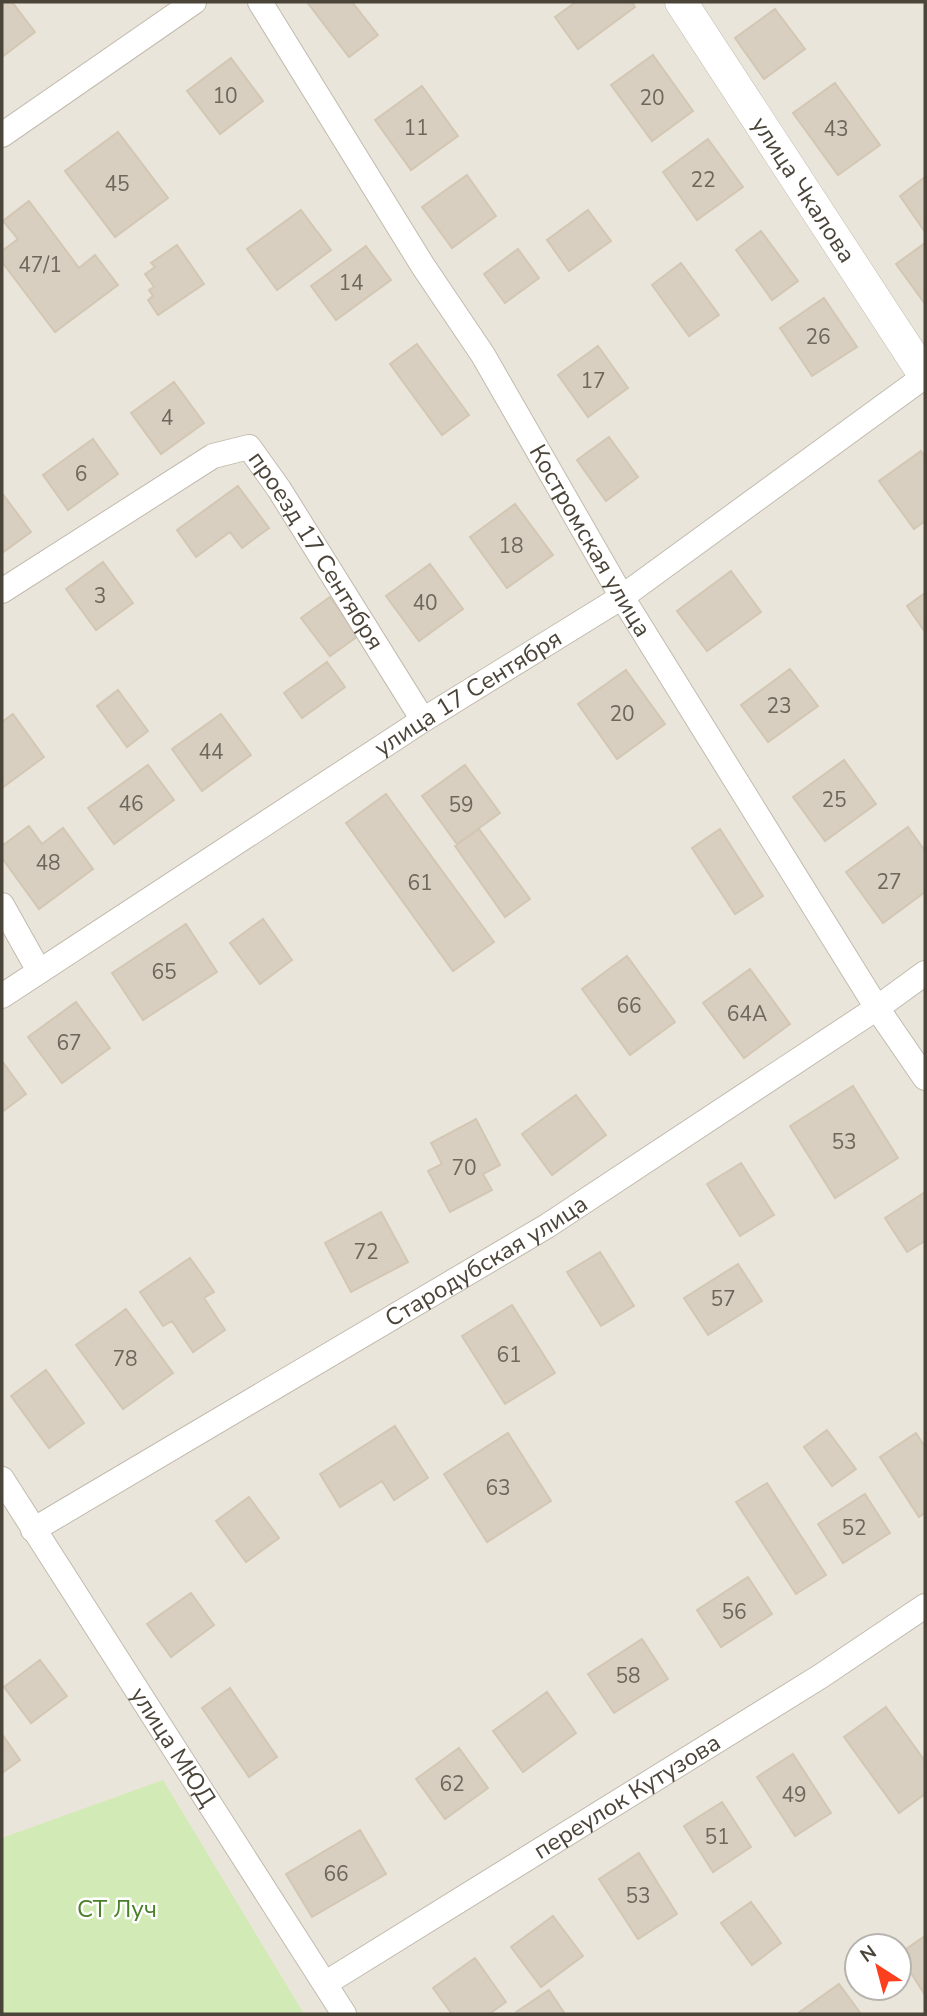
<svg xmlns="http://www.w3.org/2000/svg" width="927" height="2016" font-family="'Nunito Sans',sans-serif">
<rect width="100%" height="100%" fill="#f6f3ec"/>
<path fill="#eae5da" fill-rule="evenodd" d="M2,2H925V2014H2ZM857,1946H899V1988H857Z"/>
<path fill="#d2eab5" d="M163,1780L304,2014H2V1838Z"/>
<path fill="#d8cfc1" stroke="#d3c7b4" stroke-width="2" d="M2,2H12L35,32L2,57Z
M307,2H352L378,35L349,57Z
M576,2H632L635,7L578,49L555,17Z
M775,9L805,49L764,79L735,38Z
M653,55L693,111L652,141L611,85Z
M231,58L263,101L220,134L187,91Z
M835,83L880,145L838,175L793,113Z
M422,86L458,136L411,170L375,120Z
M118,132L168,198L115,237L65,171Z
M708,139L743,187L697,220L663,172Z
M467,175L496,216L452,248L422,207Z
M925,177V232L900,196Z
M29,201L79,268L95,255L118,285L55,332L2,262V251L18,239L3,221Z
M301,210L331,250L277,290L247,249Z
M588,210L611,241L569,271L547,240Z
M761,231L798,281L772,300L736,250Z
M925,243V304L896,264Z
M177,245L204,284L158,315L148,300L153,296L149,290L154,287L145,274L155,267L151,263Z
M366,246L391,280L336,320L311,286Z
M518,249L539,278L505,303L484,274Z
M681,263L719,315L689,336L652,285Z
M824,298L857,347L812,376L780,328Z
M417,344L469,415L442,435L390,364Z
M598,346L628,388L588,417L558,375Z
M174,382L204,423L161,454L131,413Z
M609,437L638,477L606,501L577,460Z
M93,439L118,474L68,510L43,475Z
M921,451L925,457V521L914,529L879,481Z
M238,486L269,528L242,548L230,532L196,557L177,530Z
M2,493L31,532L2,553Z
M515,504L553,555L507,588L470,537Z
M103,562L133,603L96,630L66,589Z
M430,564L463,609L419,641L386,596Z
M731,571L761,612L707,651L677,611Z
M925,593V632L907,606Z
M330,597L358,636L330,656L301,618Z
M327,662L345,687L302,718L284,693Z
M790,669L818,706L768,742L741,705Z
M626,670L665,724L617,759L578,704Z
M118,690L148,731L127,747L97,706Z
M13,714L44,757L2,788V722Z
M221,714L251,755L202,791L172,749Z
M844,760L876,804L825,841L793,797Z
M148,765L174,800L114,844L88,808Z
M465,765L500,813L457,844L422,796Z
M386,794L494,942L453,971L346,823Z
M29,826L42,844L63,828L93,869L39,909L2,858V846Z
M908,827L925,851V892L883,923L846,872Z
M479,829L530,899L505,917L455,846Z
M720,829L763,896L735,914L692,848Z
M263,919L292,960L260,984L230,943Z
M186,924L217,972L143,1020L112,973Z
M627,956L675,1022L630,1055L582,989Z
M750,969L790,1024L744,1058L703,1003Z
M76,1002L110,1048L62,1083L28,1037Z
M2,1061L26,1094L2,1112Z
M853,1086L898,1158L835,1198L790,1126Z
M576,1095L606,1135L552,1175L522,1134Z
M476,1119L500,1165L483,1174L492,1190L450,1212L428,1171L442,1164L431,1143Z
M741,1163L774,1215L740,1236L707,1184Z
M925,1192V1241L907,1252L885,1218Z
M381,1212L408,1262L351,1292L325,1243Z
M600,1252L634,1306L601,1326L567,1272Z
M190,1258L214,1292L204,1298L225,1330L193,1352L172,1321L163,1326L140,1292Z
M738,1264L762,1301L708,1335L684,1298Z
M512,1305L555,1373L505,1404L462,1336Z
M126,1309L173,1373L123,1409L76,1345Z
M46,1370L84,1423L49,1448L11,1396Z
M395,1426L428,1478L394,1500L382,1481L340,1507L320,1474Z
M827,1430L856,1469L832,1486L804,1447Z
M508,1433L551,1501L487,1542L444,1474Z
M916,1433L925,1447V1513L919,1517L880,1457Z
M767,1483L826,1575L796,1594L736,1502Z
M865,1494L890,1533L843,1563L818,1524Z
M249,1497L279,1538L246,1562L216,1521Z
M748,1577L772,1614L721,1647L697,1610Z
M191,1593L214,1625L171,1657L147,1624Z
M642,1639L668,1679L614,1713L588,1674Z
M40,1660L67,1696L31,1723L4,1687Z
M230,1688L277,1757L249,1777L202,1708Z
M547,1692L576,1733L523,1772L493,1731Z
M886,1707L925,1761V1794L899,1813L844,1737Z
M2,1734L20,1760L2,1773Z
M459,1748L488,1788L445,1819L416,1779Z
M793,1754L831,1813L795,1836L757,1777Z
M722,1802L751,1847L713,1872L684,1826Z
M360,1830L386,1874L312,1917L286,1874Z
M639,1853L677,1914L638,1939L599,1879Z
M751,1902L781,1943L752,1965L721,1923Z
M553,1916L583,1956L541,1987L511,1947Z
M925,1936V1995L899,1954Z
M475,1958L506,2002L489,2014H452L433,1988Z
M839,1984L861,2014H797Z
M549,1990L565,2014H517L516,2012Z"/>
<g fill="none" stroke-linecap="round" stroke-linejoin="round">
<defs>
<g id="minor">
<path id="s1" d="M260,2L423,266L483,355L622,597L877,1008L925,1078"/>
<path d="M2,135L194,2"/>
<path id="s2" d="M2,591L213,456L249,447L279,489L423,720"/>
<path d="M2,905L39,971"/>
<path id="s3" d="M2,996L423,720L622,597L925,376"/>
<path id="s4" d="M2,1479L344,2014"/>
<path id="s5" d="M33,1530L547,1226L877,1008L925,973"/>
<path id="s6" d="M326,1983L821,1676L925,1606"/>
</g>
<g id="tertiary">
<path id="s7" d="M681,2L925,376"/>
</g>
</defs>
<use href="#minor" stroke="#c2bbae" stroke-width="26"/>
<use href="#tertiary" stroke="#c2bbae" stroke-width="33"/>
<use href="#minor" stroke="#fff" stroke-width="24"/>
<use href="#tertiary" stroke="#fff" stroke-width="32"/>
</g>
<g text-anchor="middle" stroke-width="5" stroke-linejoin="round" paint-order="stroke">
<g font-size="21" fill="#6e675b">
<text x="225" y="103">10</text>
<text x="652" y="105">20</text>
<text x="416" y="135">11</text>
<text x="836" y="136">43</text>
<text x="703" y="187">22</text>
<text x="117" y="191">45</text>
<text x="40" y="272">47/1</text>
<text x="351" y="290">14</text>
<text x="818" y="344">26</text>
<text x="593" y="388">17</text>
<text x="167" y="425">4</text>
<text x="81" y="481">6</text>
<text x="511" y="553">18</text>
<text x="100" y="603">3</text>
<text x="425" y="610">40</text>
<text x="779" y="713">23</text>
<text x="622" y="721">20</text>
<text x="211" y="759">44</text>
<text x="834" y="807">25</text>
<text x="131" y="811">46</text>
<text x="461" y="812">59</text>
<text x="48" y="870">48</text>
<text x="889" y="889">27</text>
<text x="420" y="890">61</text>
<text x="164" y="979">65</text>
<text x="629" y="1013">66</text>
<text x="747" y="1021">64А</text>
<text x="69" y="1050">67</text>
<text x="844" y="1149">53</text>
<text x="464" y="1175">70</text>
<text x="366" y="1259">72</text>
<text x="723" y="1306">57</text>
<text x="509" y="1362">61</text>
<text x="125" y="1366">78</text>
<text x="498" y="1495">63</text>
<text x="854" y="1535">52</text>
<text x="734" y="1619">56</text>
<text x="628" y="1683">58</text>
<text x="452" y="1791">62</text>
<text x="794" y="1802">49</text>
<text x="717" y="1844">51</text>
<text x="336" y="1881">66</text>
<text x="638" y="1903">53</text>
</g>
<g font-size="24" fill="#4b4439" stroke="#fff">
<text dy="8" stroke="none"><textPath href="#s7" startOffset="224">улица Чкалова</textPath></text>
<text dy="8" stroke="none"><textPath href="#s1" startOffset="632">Костромская улица</textPath></text>
<text dy="8" stroke="none"><textPath href="#s2" startOffset="411">проезд 17 Сентября</textPath></text>
<text dy="8" stroke="none"><textPath href="#s3" startOffset="556">улица 17 Сентября</textPath></text>
<text dy="8" stroke="none"><textPath href="#s5" startOffset="527">Стародубская улица</textPath></text>
<text dy="8" stroke="none"><textPath href="#s4" startOffset="318">улица МЮД</textPath></text>
<text dy="8" stroke="none"><textPath href="#s6" startOffset="354">переулок Кутузова</textPath></text>
</g>
<g font-size="24" fill="#4a7f2a" stroke="#fff">
<text x="117" y="1917">СТ Луч</text>
</g>
</g>
<rect width="927" height="2016" fill="none" stroke="#4b4439" stroke-width="7"/>
<g transform="translate(878 1967) rotate(324)"><circle r="33" fill="#ffffff" stroke="#b7b4b0" stroke-width="2"/>
<path d="M0-5L12 26L0 18L-12 26Z" fill="#fc3f1d"/>
<text y="-10" font-size="19" font-weight="bold" text-anchor="middle" fill="#4b4439">N</text>
</g>
</svg>
